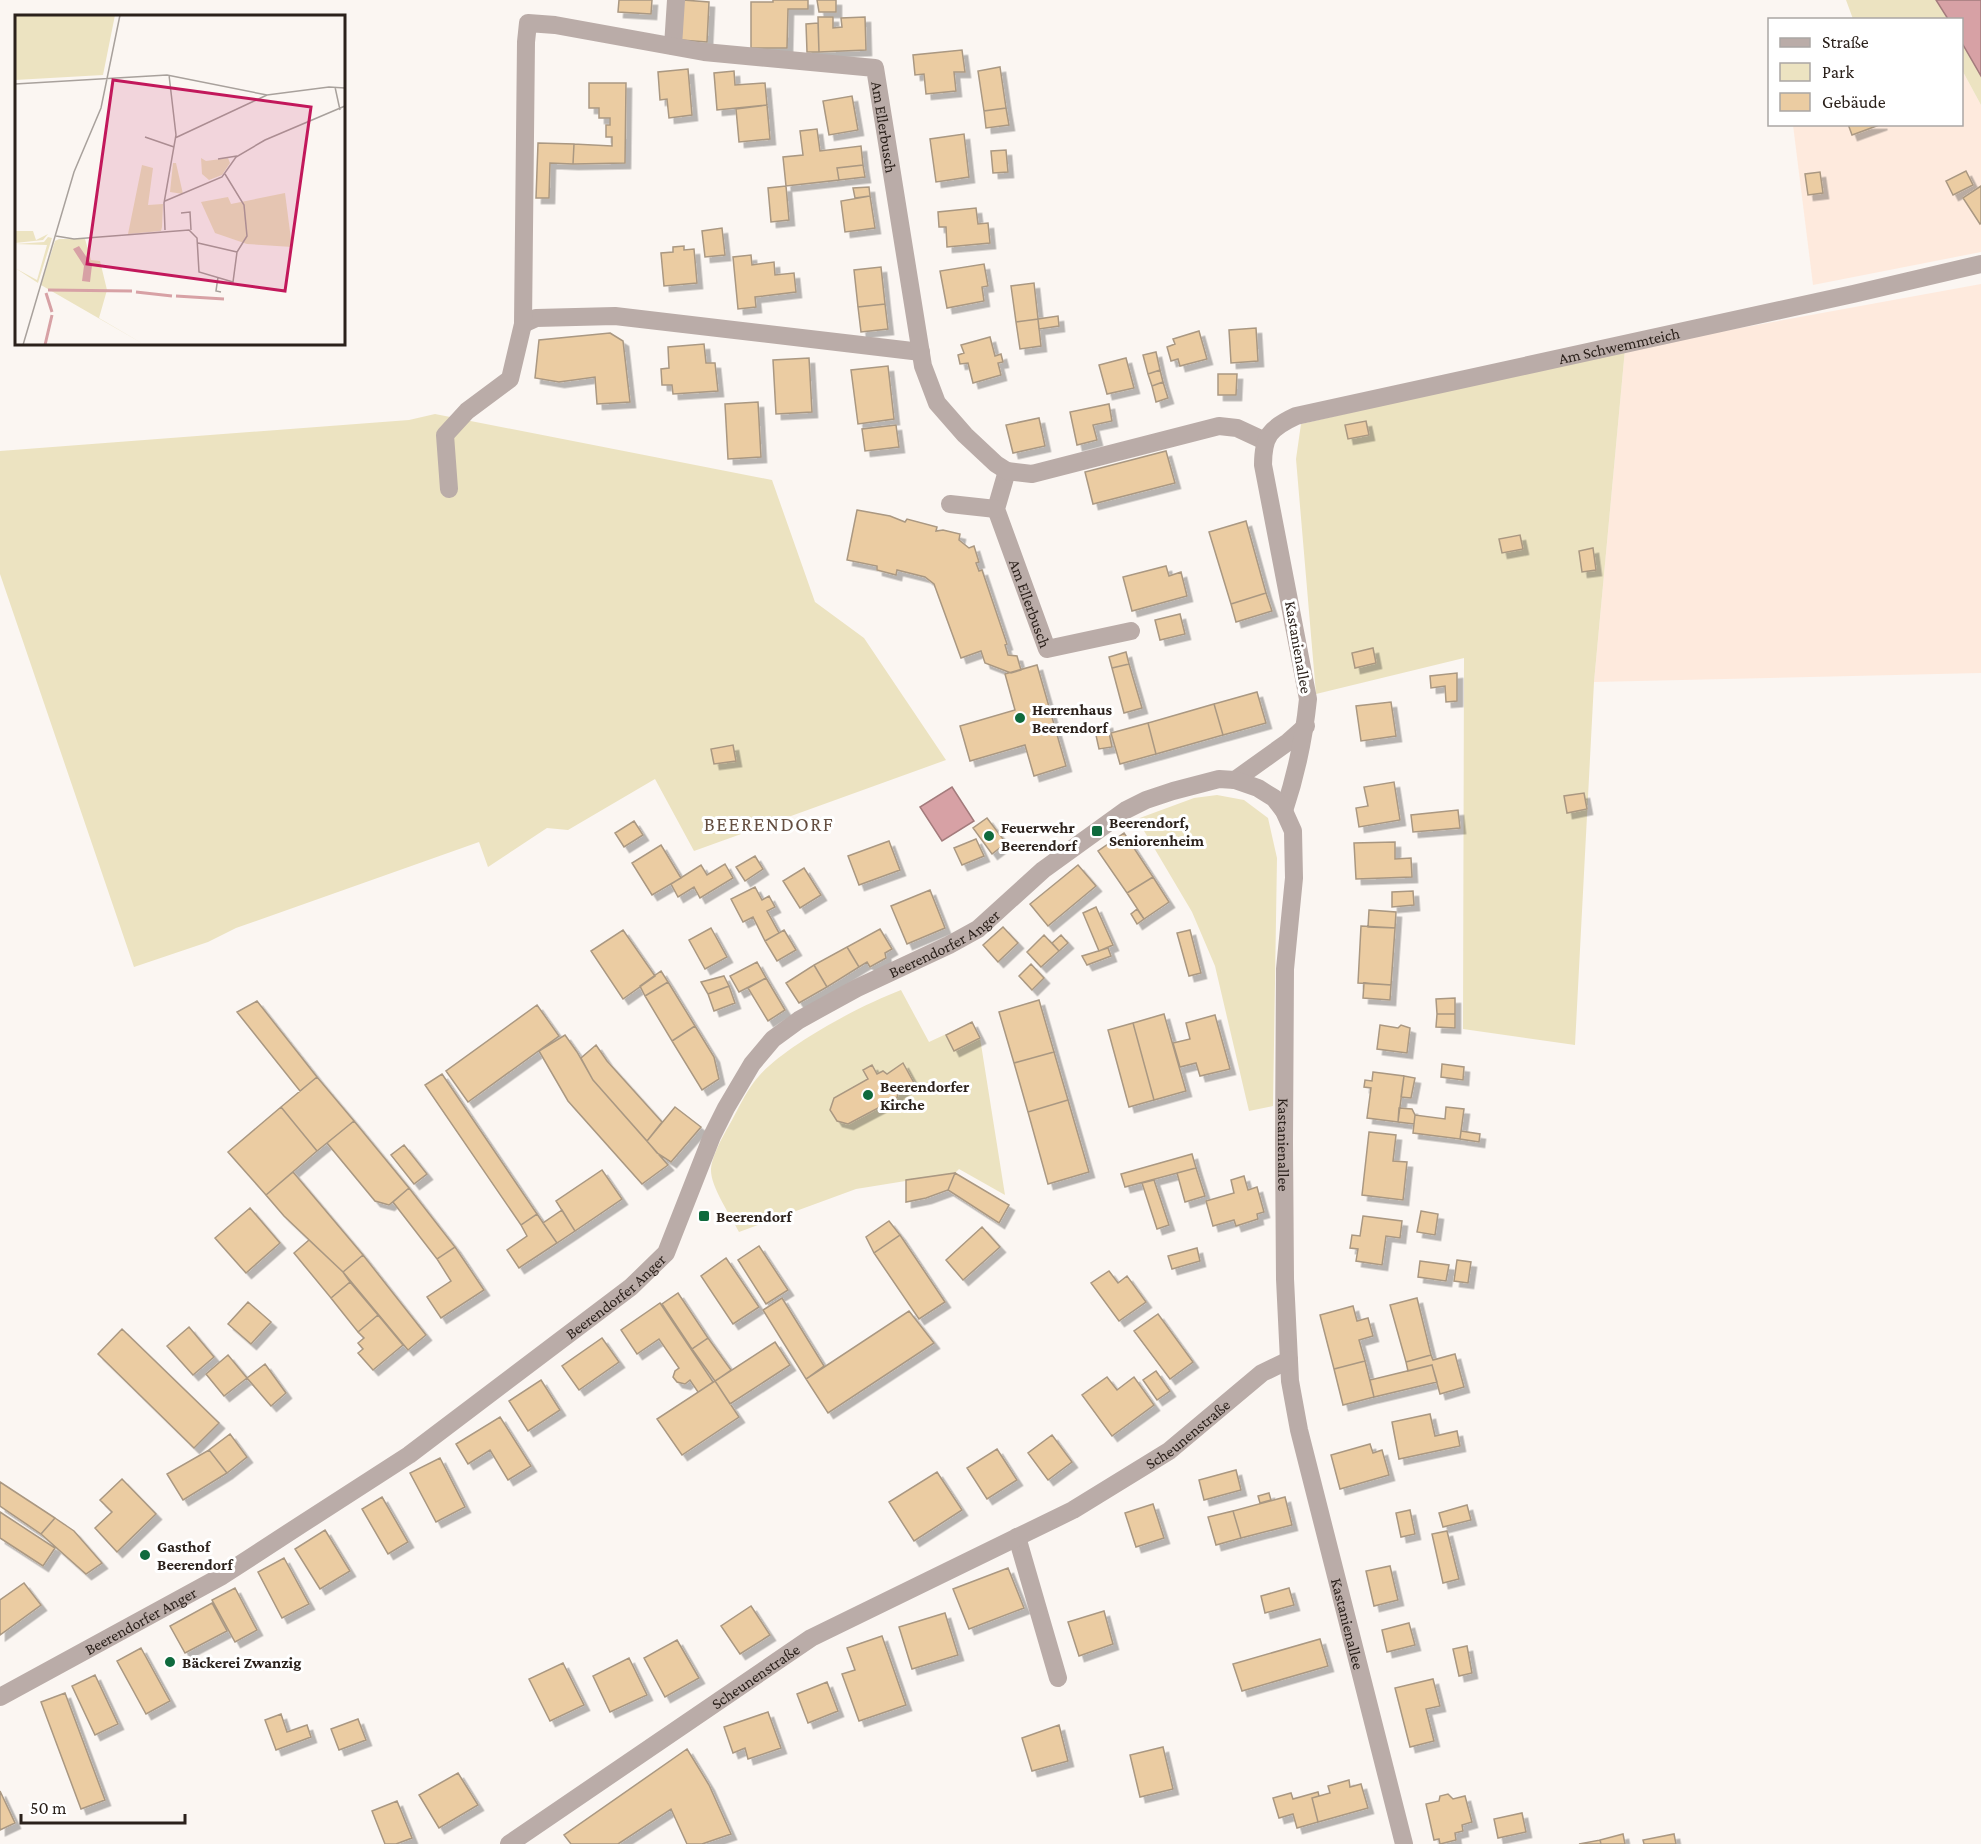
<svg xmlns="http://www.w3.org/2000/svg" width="1981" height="1844" font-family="'Crimson Pro',serif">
<defs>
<filter id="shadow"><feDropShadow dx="5.5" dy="5.5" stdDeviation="0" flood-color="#0004"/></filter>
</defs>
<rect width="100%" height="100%" fill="#fbf6f2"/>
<path fill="#feeadd" d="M1962,70L1981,105V252L1813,285L1793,125L1962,124Z
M1981,284V673L1594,682L1625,349Z"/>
<path fill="#ece3c1" d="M1846,0H1936L1948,19H1853Z
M1962,43L1981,76V105L1962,70Z
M1625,349L1594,682L1575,1045L1463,1029L1464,658L1316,694L1296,459L1301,424Z
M435,414L772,480L815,602L864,638L946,760L694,851L655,779L568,830L547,828L488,867L479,842L236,928L208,942L134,967L0,574V451L409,420Z
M1217,795L1244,800L1268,818L1277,858L1273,1106L1249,1111L1215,966L1192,912L1137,819L1194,798Z
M901,990L929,1042L972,1022L980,1038L1005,1195L959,1169L955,1173L856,1189L739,1232C731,1216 710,1186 711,1169C712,1155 724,1134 731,1122C738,1109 745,1094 754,1082C779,1048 861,1005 901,990Z"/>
<path fill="#d7a1a5" stroke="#a37b7c" stroke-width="1.5" d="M1936,0H1981V76L1962,43V20L1948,19Z
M952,787L974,821L942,841L920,807Z"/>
<path fill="#ebcca2" stroke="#aa9882" stroke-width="1.5" filter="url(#shadow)" d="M619,0H652L651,14L618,12Z
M683,0L709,2L707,42L681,40Z
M773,0H808V9H788L787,48H751V2H773Z
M817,0H836V12H819Z
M818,17H833V28L842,27L841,18L865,17L866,50L819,52Z
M818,23L819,52H807L806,24Z
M962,50L965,72H954L956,91L926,94L924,74L915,75L913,55Z
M1000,67L1006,108L984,111L978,71Z
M688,69L692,115L669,118L667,99L660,100L658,72Z
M734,71L735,85L765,83L767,105L717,110L714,73Z
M589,83H626L625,163L573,164L574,144L612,146V137H606V125H610V118H599V108H589Z
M852,96L858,130L829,135L823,101Z
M767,105L770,139L739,142L736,109Z
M1006,108L1009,125L986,128L984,111Z
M1848,124H1882L1852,135Z
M817,129L820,151L861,146L863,165L837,168L839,180L786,186L783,157L803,155L800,131Z
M964,134L969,177L936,182L930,139Z
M538,143L574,144L573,164L550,163L549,198H536Z
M1006,150L1008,172L993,173L991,151Z
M863,165L865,177L839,180L837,168Z
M1966,171L1973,185L1953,195L1946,181Z
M1820,172L1823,193L1808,195L1805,174Z
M786,186L789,220L771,222L768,188Z
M1981,186V223L1980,224L1963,198Z
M869,187L870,196L855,198L853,188Z
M870,196L875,228L845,232L841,201Z
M976,208L978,224L988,223L990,243L947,247L946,227H939L938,212Z
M722,228L725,255L705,257L702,231Z
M684,246V250L694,249L697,283L664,286L661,253L673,252V247Z
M751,255L752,265L774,262L775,275L794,273L796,292L755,297L756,307L738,309L733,257Z
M984,264L988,286L982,287L984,301L947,308L940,271Z
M881,267L885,304L858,307L854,270Z
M1034,283L1038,319L1016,322L1011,286Z
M885,304L888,329L861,332L858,307Z
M1058,316L1059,326L1039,329L1038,319Z
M1038,319L1041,346L1020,349L1016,322Z
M1256,328L1258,361L1231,363L1229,330Z
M1199,331L1207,359L1180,366L1178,359L1171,361L1167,347L1175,344L1173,339Z
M610,333L623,341L630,402L597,404L595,377L559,382L535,378L539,340Z
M990,337L995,356L1001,354L1003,362L998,363L1001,375L973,383L968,363L960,364L958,355L964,353L961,345Z
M704,344L706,363H715L718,391L673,394L672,385H662L661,369L669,368L668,347Z
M1156,352L1160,370L1148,374L1143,355Z
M809,358L812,412L776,414L773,360Z
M1126,358L1134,388L1107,394L1099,365Z
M888,366L894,419L858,424L851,370Z
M1160,370L1163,382L1152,386L1148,374Z
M1218,374H1237L1236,395H1218Z
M1163,382L1168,398L1156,402L1152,386Z
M758,402L761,457L728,459L725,404Z
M1109,404L1112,421L1093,425L1097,440L1077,445L1070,412Z
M1039,418L1045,446L1013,453L1006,425Z
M1366,421L1369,435L1348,439L1345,425Z
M896,425L899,447L865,451L862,429Z
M1166,451L1175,483L1093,504L1085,472Z
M857,510L890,516L905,522L907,519L937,527L936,531L943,530L960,534L959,540L969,548L974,546L979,562L976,563L979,571L982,570L1007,644L1005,645L1008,655L1017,656L1021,670L1011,673L985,663L981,651L961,658L934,584L925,577L897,570L896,575L877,570V566L847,560Z
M1246,521L1266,593L1231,604L1209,532Z
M1520,535L1523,549L1502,553L1499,539Z
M1593,548L1596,570L1582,572L1579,551Z
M1166,566L1169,576L1181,572L1187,596L1132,611L1123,577Z
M1266,593L1272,611L1236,622L1231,604Z
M1180,614L1185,634L1160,640L1155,620Z
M1373,648L1376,663L1355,668L1352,653Z
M1126,652L1129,664L1112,668L1109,657Z
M1129,664L1142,708L1124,713L1112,668Z
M1037,665L1066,766L1034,776L1025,745L970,761L960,726L1015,710L1005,674Z
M1457,673V701L1446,702L1445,686L1431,688L1430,676Z
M1257,692L1266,723L1223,735L1214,704Z
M1391,702L1396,736L1361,741L1356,706Z
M1214,704L1223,735L1156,754L1148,723Z
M1107,723L1112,747L1099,749L1094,726Z
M1148,723L1156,754L1120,764L1111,733Z
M733,745L736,761L714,764L711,749Z
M1394,782L1400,820L1359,827L1356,808L1368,806L1364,787Z
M1584,793L1587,809L1567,813L1564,796Z
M1458,810L1460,828L1413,832L1411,815Z
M987,818L1006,843L992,854L973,828Z
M634,821L643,835L624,847L615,833Z
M1124,833L1153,877L1127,893L1098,851Z
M976,839L984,856L962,865L954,848Z
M889,841L900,870L859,885L848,856Z
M1395,842V859L1411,858L1412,877L1356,879L1354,843Z
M661,845L681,878L652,895L632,863Z
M755,856L763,869L745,881L736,867Z
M725,864L733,878L700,898L694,887L678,897L671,884L701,865L707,875Z
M1078,865L1096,886L1048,926L1030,904Z
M804,868L821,895L800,908L783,881Z
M1153,877L1169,902L1144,919L1127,893Z
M755,887L762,900L769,896L775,907L767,911L779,933L765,941L753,917L743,922L731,899Z
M930,890L945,928L907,944L891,906Z
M1413,891L1414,905L1392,907V892Z
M1096,907L1113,945L1099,951L1083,913Z
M1137,909L1144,919L1137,924L1131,914Z
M1369,910L1396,912L1395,928L1368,927Z
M1361,926L1395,928L1391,985L1358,983Z
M1003,927L1018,943L998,962L983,945Z
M711,928L727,957L705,969L689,940Z
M880,929L892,949L885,953L886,958L870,967L867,962L859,967L847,947Z
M623,930L655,976L623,999L591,951Z
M784,930L796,950L777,961L765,941Z
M1190,930L1201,973L1189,976L1177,933Z
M1044,935L1059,951L1041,967L1027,952Z
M1061,935L1068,943L1059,951L1052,943Z
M847,947L859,967L827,987L814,965Z
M1108,948L1111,956L1087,965L1082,956Z
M757,962L766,978L739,992L730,976Z
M1031,964L1044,978L1032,990L1019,976Z
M814,965L827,987L799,1003L786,983Z
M661,971L668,982L645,996L640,986Z
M724,976L729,986L708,994L701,982Z
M766,978L785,1010L768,1021L748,988Z
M668,982L695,1026L672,1041L645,996Z
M1364,983L1391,985L1390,1000L1363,998Z
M729,986L735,1003L714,1011L708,994Z
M1455,998V1014H1437L1436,999Z
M1039,1000L1054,1052L1014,1063L999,1012Z
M257,1001L317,1077L300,1091L237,1012Z
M537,1005L559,1036L468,1102L446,1071Z
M1164,1014L1186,1091L1154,1100L1133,1023Z
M1437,1014H1455V1028L1436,1027Z
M1215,1015L1230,1069L1200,1076L1196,1063L1180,1067L1173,1043L1190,1039L1186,1023Z
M972,1022L980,1038L954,1051L946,1035Z
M1133,1023L1154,1100L1129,1107L1108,1030Z
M1380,1025L1398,1028L1401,1025L1410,1028L1407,1053L1377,1049Z
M695,1026L714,1057L719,1079L702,1090L672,1041Z
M565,1035L577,1052L593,1080L668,1165L642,1184L568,1101L539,1051Z
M596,1045L607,1061L662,1122L647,1141L593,1080L581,1058Z
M1054,1052L1068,1100L1028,1112L1014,1063Z
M903,1063L914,1083L898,1093L897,1098L848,1124L837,1121L830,1110L834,1098L868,1079L863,1070L872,1065L877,1074L883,1071L887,1074Z
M1442,1064L1464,1067L1463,1080L1441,1077Z
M1373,1072L1404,1076L1398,1122L1367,1118L1371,1088L1364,1087L1365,1080L1372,1081Z
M442,1074L537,1214L521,1225L425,1085Z
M1404,1076L1415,1078L1411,1098L1401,1097Z
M317,1077L354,1121L317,1151L281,1107Z
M1068,1100L1089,1172L1048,1184L1028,1112Z
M281,1107L317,1151L266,1195L228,1152Z
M675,1107L701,1127L671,1162L657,1153L647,1141Z
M1446,1107L1464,1109L1460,1139L1413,1133L1415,1115L1445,1119Z
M1399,1108L1412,1109L1415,1115L1414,1124L1398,1122Z
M354,1121L409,1188L389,1205L375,1201L327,1143Z
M1461,1131L1480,1134L1479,1142L1460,1139Z
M1369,1132L1396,1135L1393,1161L1407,1162L1403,1200L1362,1195Z
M404,1145L427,1174L414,1184L391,1155Z
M1192,1154L1196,1168L1125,1187L1121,1174Z
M1196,1168L1205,1196L1185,1202L1177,1173Z
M602,1170L622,1199L575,1231L556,1201Z
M293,1172L363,1255L343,1272L284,1216L266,1195Z
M955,1173L948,1190L926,1198L906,1202V1180Z
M955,1173L1009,1205L999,1223L948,1190Z
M1244,1176L1248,1190L1257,1187L1264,1212L1257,1214L1258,1219L1236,1226L1234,1220L1213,1226L1206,1201L1234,1193L1231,1180Z
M1154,1180L1169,1225L1157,1229L1142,1183Z
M409,1188L455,1247L437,1259L393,1202Z
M250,1208L280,1243L246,1273L215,1238Z
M562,1210L575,1231L557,1243L543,1223Z
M1421,1211L1438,1214L1435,1235L1417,1232Z
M537,1214L557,1243L519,1268L507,1250L527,1236L521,1225Z
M1363,1216L1402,1221L1400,1238L1386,1236L1382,1265L1356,1261L1358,1249L1350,1248L1352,1235L1360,1236Z
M889,1221L900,1235L874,1253L866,1237Z
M982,1227L1000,1247L963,1280L946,1260Z
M900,1235L945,1302L919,1319L874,1253Z
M309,1240L343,1272L350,1282L331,1298L294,1253Z
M759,1246L788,1290L766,1304L738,1260Z
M455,1247L484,1290L441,1318L427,1297L451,1281L437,1259Z
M1197,1248L1200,1261L1172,1269L1168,1256Z
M363,1255L426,1335L408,1350L343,1272Z
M726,1258L759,1307L733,1324L701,1276Z
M1457,1260L1471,1262L1468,1283L1454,1281Z
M1420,1261L1449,1265L1446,1281L1418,1277Z
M1109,1271L1118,1283L1127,1276L1146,1302L1119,1321L1091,1283Z
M350,1282L378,1315L358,1332L331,1298Z
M678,1293L708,1338L692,1349L662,1304Z
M782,1298L824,1366L806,1379L763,1310Z
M1417,1298L1431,1355L1406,1362L1390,1305Z
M248,1302L271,1322L251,1344L228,1324Z
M660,1303L713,1382L698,1392L690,1380L685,1384L677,1382L673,1377L675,1371L679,1368L659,1339L637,1354L621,1330Z
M1353,1306L1357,1321L1368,1318L1373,1336L1359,1340L1365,1361L1334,1369L1320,1315Z
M909,1311L934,1343L828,1413L806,1379Z
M1158,1314L1193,1362L1170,1379L1134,1331Z
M378,1315L403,1345L373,1370L358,1353L363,1349L358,1343L364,1338L358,1332Z
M189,1327L214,1357L193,1375L167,1346Z
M122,1329L219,1423L194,1448L98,1354Z
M602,1338L619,1362L579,1390L562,1366Z
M708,1338L731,1370L715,1381L692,1349Z
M775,1342L790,1365L730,1404L715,1381Z
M1455,1354L1464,1387L1440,1394L1432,1365L1408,1371L1406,1362L1431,1355L1433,1360Z
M228,1355L247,1378L224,1396L206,1374Z
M1365,1361L1374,1397L1343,1405L1334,1369Z
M265,1364L286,1393L271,1406L247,1378Z
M1432,1365L1437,1382L1374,1397L1370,1380Z
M1156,1371L1170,1391L1157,1400L1143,1380Z
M1107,1377L1117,1390L1134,1377L1154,1405L1112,1436L1082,1395Z
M541,1380L560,1410L528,1431L509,1401Z
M715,1381L739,1417L682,1455L657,1419Z
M1430,1414L1435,1436L1457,1431L1460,1446L1399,1459L1392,1422Z
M500,1417L531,1466L508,1480L490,1450L468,1464L456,1444Z
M230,1434L247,1457L227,1473L209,1450Z
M1052,1435L1072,1462L1048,1480L1028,1453Z
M1370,1444L1373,1453L1382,1450L1389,1475L1340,1489L1331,1455Z
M997,1449L1017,1480L987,1499L967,1468Z
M209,1450L227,1473L183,1500L167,1474Z
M440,1458L465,1507L436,1522L410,1473Z
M1236,1470L1241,1490L1204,1500L1199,1480Z
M937,1472L962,1510L914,1541L889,1502Z
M122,1479L156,1514L117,1552L95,1528L112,1512L100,1500Z
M0,1482L55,1518L41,1534L0,1506Z
M1269,1493L1271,1500L1260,1503L1258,1496Z
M382,1497L408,1542L388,1554L362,1509Z
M1285,1497L1292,1525L1241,1538L1233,1511Z
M1153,1504L1164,1538L1136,1547L1125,1513Z
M1467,1505L1471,1520L1443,1527L1439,1513Z
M1410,1510L1415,1534L1401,1537L1396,1513Z
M1233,1511L1241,1538L1216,1545L1208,1517Z
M0,1512L55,1548L43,1566L0,1538Z
M55,1518L74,1531L102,1563L86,1574L41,1534Z
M325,1530L350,1571L320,1589L295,1549Z
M1447,1531L1459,1579L1443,1583L1432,1534Z
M284,1558L309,1604L282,1618L258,1572Z
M1390,1566L1398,1600L1374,1606L1366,1571Z
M1008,1568L1024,1608L969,1629L953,1589Z
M24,1583L41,1605L0,1635V1600Z
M235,1588L257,1630L235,1642L212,1600Z
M1289,1588L1294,1605L1265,1613L1261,1596Z
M212,1603L227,1631L185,1653L170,1626Z
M751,1606L770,1635L740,1654L721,1626Z
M1104,1611L1113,1644L1079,1656L1068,1622Z
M945,1613L958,1655L912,1669L899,1627Z
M1409,1623L1415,1645L1387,1652L1382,1630Z
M882,1636L906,1705L859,1721L842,1674L855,1670L847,1648Z
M1320,1639L1328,1666L1242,1691L1233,1664Z
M677,1640L699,1678L665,1697L644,1658Z
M1467,1646L1472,1673L1459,1676L1453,1649Z
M141,1648L170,1701L146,1714L117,1661Z
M629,1658L647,1695L610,1712L593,1676Z
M563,1663L584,1705L550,1721L529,1679Z
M95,1675L118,1724L95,1735L72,1686Z
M1433,1679L1440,1706L1426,1709L1434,1741L1410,1747L1395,1688Z
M827,1682L838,1711L808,1723L797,1694Z
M65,1693L105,1800L81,1809L41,1702Z
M768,1712L781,1748L748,1759L745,1748L733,1753L724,1727Z
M281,1714L287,1732L307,1725L311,1737L276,1750L265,1720Z
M358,1719L366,1740L339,1750L331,1729Z
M1059,1725L1068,1761L1032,1771L1022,1738Z
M1163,1747L1173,1789L1140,1797L1130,1755Z
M687,1749L709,1785L731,1834L702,1844H687L671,1809L618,1844H571L564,1835Z
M458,1773L478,1805L439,1828L419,1795Z
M1349,1780L1350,1787L1361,1784L1368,1808L1318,1822L1312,1798L1330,1793L1328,1786Z
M0,1791L15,1823L0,1830Z
M1318,1792L1319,1796L1312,1798L1318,1822L1297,1828L1293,1814L1279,1818L1273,1798L1291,1793L1293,1799Z
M1448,1794L1453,1799L1465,1796L1472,1822L1462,1825L1463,1831L1455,1833L1456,1840L1440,1844L1439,1839L1434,1840L1426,1804L1439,1801L1440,1796Z
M397,1801L412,1838L396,1844H385L372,1811Z
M1522,1813L1526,1832L1498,1838L1494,1819Z
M1623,1834L1625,1844H1601L1600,1840Z
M1674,1834L1676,1844H1644L1643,1840Z
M1600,1840L1601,1844H1579Z"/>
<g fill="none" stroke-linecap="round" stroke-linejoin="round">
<g stroke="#baaca8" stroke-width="18">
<path d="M673,46L676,0"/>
<path d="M523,324L536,318L615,316L921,352"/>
<path id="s1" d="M1007,471L996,509L1047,649L1131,631"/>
<path id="s2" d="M449,489L445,435L467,411L510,379L523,324L526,42L528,23L555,25L704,52L875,68L923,366L937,403L965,435L996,464L1007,471L1032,474L1219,426L1237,428L1265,441"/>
<path d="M950,504L996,509"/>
<path d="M1235,780L1288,742L1306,726"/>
<path id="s3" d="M1284,811C1296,775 1304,738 1308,699L1263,465C1263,436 1270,428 1296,416L1853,294L1981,264"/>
<path d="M1017,1537L1058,1678"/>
<path id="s4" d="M0,1697L222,1576L302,1524L409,1455L631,1287L666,1253L712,1136L726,1108L752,1064L773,1039L799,1020L857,988L949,945L978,929L1043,870L1126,810L1146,800L1173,791L1219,779L1235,780L1258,788L1274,798L1284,811L1293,831L1294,878L1285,969L1284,1142L1285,1279L1290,1381L1299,1430L1404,1844"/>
<path id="s5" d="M509,1844L811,1638L1073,1510L1169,1451L1262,1373L1289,1360"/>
</g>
</g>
<g fill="#0f6a3d" stroke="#fff" stroke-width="2">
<circle cx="1020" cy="718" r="6"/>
<rect x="1091" y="825" width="12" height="12" rx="3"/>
<circle cx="989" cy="836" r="6"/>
<circle cx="868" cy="1095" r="6"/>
<rect x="698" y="1210" width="12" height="12" rx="3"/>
<circle cx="145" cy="1555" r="6"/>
<circle cx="170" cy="1662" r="6"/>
</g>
<g text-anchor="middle" stroke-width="6" stroke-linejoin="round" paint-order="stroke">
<g font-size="16" fill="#2b211b" stroke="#fff">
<text dy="6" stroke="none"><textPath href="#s2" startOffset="908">Am Ellerbusch</textPath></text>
<text dy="6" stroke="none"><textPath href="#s3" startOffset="748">Am Schwemmteich</textPath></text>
<text dy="6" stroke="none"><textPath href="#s1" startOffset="140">Am Ellerbusch</textPath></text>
<text transform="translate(1299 647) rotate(80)" y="6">Kastanienallee</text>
<text dy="6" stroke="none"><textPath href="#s4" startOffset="1240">Beerendorfer Anger</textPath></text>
<text dy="6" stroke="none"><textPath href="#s4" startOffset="1977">Kastanienallee</textPath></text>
<text dy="6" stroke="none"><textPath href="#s4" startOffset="736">Beerendorfer Anger</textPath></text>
<text dy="6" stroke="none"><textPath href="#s5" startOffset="795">Scheunenstraße</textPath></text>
<text dy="6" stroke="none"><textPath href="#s4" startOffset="160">Beerendorfer Anger</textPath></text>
<text dy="6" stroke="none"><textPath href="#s4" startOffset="2463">Kastanienallee</textPath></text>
<text dy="6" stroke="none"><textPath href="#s5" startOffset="298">Scheunenstraße</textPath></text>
</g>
<g font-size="16" font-weight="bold" fill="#2b211b" stroke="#fff" text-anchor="start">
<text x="1032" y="715">Herrenhaus<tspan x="1032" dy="18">Beerendorf</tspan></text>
<text x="1109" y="828">Beerendorf,<tspan x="1109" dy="18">Seniorenheim</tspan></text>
<text x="1001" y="833">Feuerwehr<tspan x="1001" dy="18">Beerendorf</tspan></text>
<text x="880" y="1092">Beerendorfer<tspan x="880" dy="18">Kirche</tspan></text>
<text x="716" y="1222">Beerendorf</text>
<text x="157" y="1552">Gasthof<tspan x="157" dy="18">Beerendorf</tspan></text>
<text x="182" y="1668">Bäckerei Zwanzig</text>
</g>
<g font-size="20" letter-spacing="1.5" fill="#644e40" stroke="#fff">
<text x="769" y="831">BEERENDORF</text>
</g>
</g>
<g transform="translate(15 15)">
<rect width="330" height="330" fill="#fbf6f2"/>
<path d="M0,0H100L88,60L0,65ZM186,143L191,146L213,143L215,148L207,160L194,165L187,159ZM158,148H161L168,179L155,177ZM127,150L138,153L133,190L148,189L147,212L146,216L113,219ZM270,178L277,232L232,229L200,218L186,187L213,182L216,189ZM0,216H18L21,225L33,219L28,225L0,228ZM33,222L37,223L23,268L0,253L22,265L32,230L0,229L29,227ZM44,224H70L76,245L85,246L92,275L84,303L130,330L26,270L40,226Z" fill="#ece3c1"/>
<path d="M64,231L77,250L75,267L67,266L69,251L58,234Z" fill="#d7a1a5"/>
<path fill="none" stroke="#d7a1a5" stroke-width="3" d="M33,275L117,276M121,277L157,281M31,278L37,297M161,281L209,284M30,330L37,300"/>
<path fill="none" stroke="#a8a19c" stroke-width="1.5" d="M0,69L152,60L252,80L314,72L330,73M320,72L325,95M130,122L159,132M160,123L252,80M203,144L222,141M150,186L207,162L221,142L250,125L330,91M166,198L175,197L176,215M150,215L149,188L161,120L154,60M41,221L59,224L174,215L182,223L184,257L218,267L222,237L232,221L229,190L210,159M183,228L222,237M203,262L201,276L206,277M8,330L59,157L86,93L105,0"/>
<path fill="#c2185b" fill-opacity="0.15" stroke="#c2185b" stroke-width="3" d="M98,65L296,92L270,276L72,249Z"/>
<rect width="330" height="330" fill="none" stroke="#2b211b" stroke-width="3"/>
</g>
<rect x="1768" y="18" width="195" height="108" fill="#ffffff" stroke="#aaa6a4" stroke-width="1.5"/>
<rect x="1780" y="38" width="30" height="9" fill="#baaca8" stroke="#aaa6a4" stroke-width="1.5"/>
<text x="1822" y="48" font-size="18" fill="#2b211b">Straße</text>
<rect x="1780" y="63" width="30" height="18" fill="#ece3c1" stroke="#aaa6a4" stroke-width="1.5"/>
<text x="1822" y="78" font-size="18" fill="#2b211b">Park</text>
<rect x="1780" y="93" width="30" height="18" fill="#ebcca2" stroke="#aaa6a4" stroke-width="1.5"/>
<text x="1822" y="108" font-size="18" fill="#2b211b">Gebäude</text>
<path d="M21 1814v9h164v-9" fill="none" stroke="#2b211b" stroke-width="3"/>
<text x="30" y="1814" font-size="18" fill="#2b211b" stroke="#ffffff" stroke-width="4.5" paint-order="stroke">50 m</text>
</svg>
